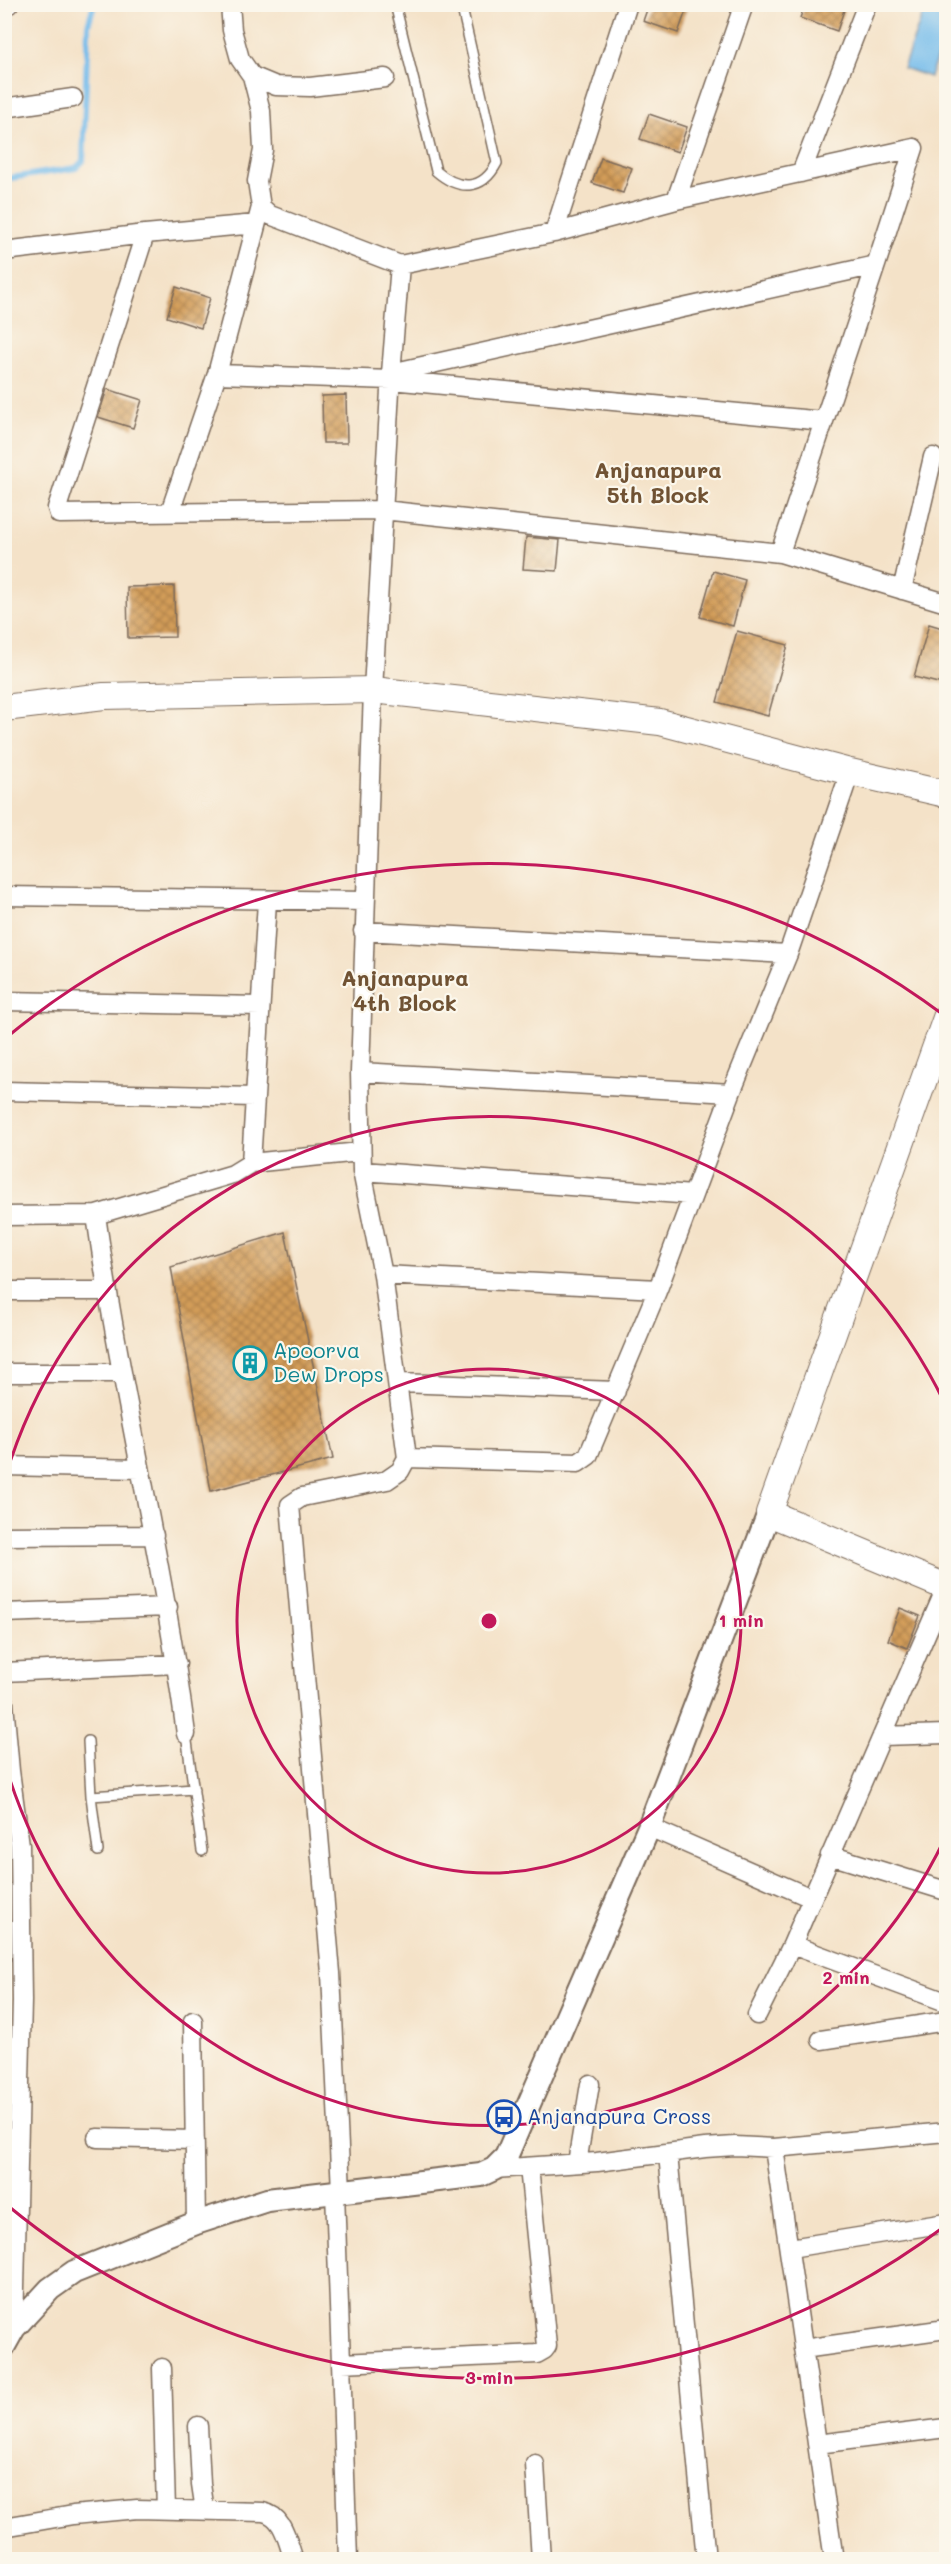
<svg xmlns="http://www.w3.org/2000/svg" width="951" height="2564" font-family="Mali,sans-serif">
<defs>
<pattern id="building-cross-hatch" width="8" height="8" patternUnits="userSpaceOnUse" patternTransform="scale(1.5)"><rect width="8" height="8" fill="#d29c59"/><path d="M0 0l8 8M0 8l8-8" fill="none" stroke="#ac7f49"/></pattern>
</defs>
<rect width="100%" height="100%" fill="#fbf7ec"/>
<filter id="ink" filterUnits="userSpaceOnUse"><feTurbulence type="fractalNoise" baseFrequency=".0167" numOctaves="2"/><feDisplacementMap in="SourceGraphic" scale="12" xChannelSelector="R" yChannelSelector="G"/><feConvolveMatrix kernelMatrix="1 2 1 2 8 2 1 2 1" color-interpolation-filters="sRGB"/></filter>
<filter id="wash" filterUnits="userSpaceOnUse"><feTurbulence type="fractalNoise" baseFrequency=".008" numOctaves="4" result="noise"/><feDisplacementMap in="SourceGraphic" scale="24" xChannelSelector="R" yChannelSelector="G"/><feGaussianBlur stdDeviation="1.35" result="paint"/><feColorMatrix in="noise" values="0 0 0 0 0 0 0 0 0 0 0 0 0 0 0 0 0 1.4 0 .05"/><feComposite in="paint" operator="in"/></filter>
<g filter="url(#wash)">
<rect width="100%" height="100%" fill="#f4e2c8"/>
<path fill="#73bbeb" stroke="#577284" stroke-width="1.5" d="M925,8L946,15V32L930,77L903,68Z"/>
<g fill="none" stroke-linecap="round" stroke-linejoin="round">
<path stroke="#73bbeb" stroke-width="6" d="M4,179L76,168L83,161L88,25L94,4"/>
</g>
<g id="blocks">
<path fill="url(#building-cross-hatch)" d="M649,4H677L687,8L678,33L643,21Z
M805,4H846L837,31L800,18Z
M649,114L687,127L678,152L640,139Z
M601,158L632,168L623,193L592,183Z
M176,287L210,298L201,328L167,317Z
M107,389L142,400L133,428L98,417Z
M346,395L347,443H323L322,396Z
M526,537L560,540L557,571L523,569Z
M713,571L745,580L733,626L700,617Z
M174,586L175,637L128,638L127,587Z
M929,624L946,629V685L914,677Z
M737,631L788,645L768,716L717,702Z
M285,1232L333,1459L211,1491L171,1267Z
M900,1608L920,1616L907,1648L888,1640Z"/>
</g>
</g>
<g filter="url(#ink)">
<use href="#blocks" fill-opacity="0" stroke="#7c6a5a" stroke-width="1.5"/>
<g fill="none" stroke-linecap="round" stroke-linejoin="round">
<defs>
<path id="service" d="M395,4L436,171C458,190 482,192 497,163L461,4
M186,1734L202,1851
M88,1741L91,1796L98,1851
M91,1796L194,1789"/>
<path id="minor" d="M4,5L9,4
M252,76L276,86L310,87L385,78
M4,108L73,98
M801,173L867,4
M676,200L744,4
M261,207L270,215L400,265L554,233L676,200L914,148
M554,233L628,4
M145,234L256,224
M4,251L145,234L57,508L59,514L383,510L780,553L946,603
M876,265L914,148
M391,373L876,265L780,553
M217,374L391,380L824,421
M170,512L217,374L261,207L257,181L263,150L261,111L252,76L240,59L232,30L230,4
M902,590L933,457
M4,896L365,901
M363,931L788,954
M4,1001L260,1006
M360,1072L731,1093
M4,1091L254,1097
M251,1163L267,901
M362,1171L693,1195
M4,1216L96,1215
M383,1275L658,1289
M4,1291H107
M4,1373H122
M399,1383L616,1391
M407,1458L578,1463L588,1456L658,1289L731,1093L788,954L850,772
M4,1466L140,1469
M4,1536L154,1535
M4,1613L168,1607
M4,1672L177,1664
M4,1703L10,1771L20,1845L22,2001L14,2328
M186,1734C163,1559 120,1389 96,1215L233,1174L251,1163L360,1152
M882,1736L946,1734
M649,1827L811,1898
M830,1855L946,1891
M792,1945L946,2002
M757,2015L792,1945L946,1588
M193,2021L196,2223
M821,2040L946,2021
M97,2138L195,2140
M774,2148L834,2560
M668,2154L706,2560
M577,2163L590,2084
M494,2169L597,2162L705,2148L735,2146L774,2148L946,2132
M341,2191L331,1973L290,1505L302,1497L387,1480L400,1471L407,1458L383,1275L362,1171L360,1072L373,690L391,373L400,265
M335,2192L348,2560
M790,2248L946,2223
M803,2349L946,2329
M341,2363L537,2354L544,2350L547,2346L529,2167
M162,2368L166,2510
M198,2426L201,2484L205,2511
M817,2444L946,2428
M535,2464L541,2560
M4,2527L73,2515L137,2509L263,2512C284,2516 287,2541 294,2560"/>
<path id="tertiary" d="M4,2346L14,2328L50,2289L74,2272L196,2223L267,2200L481,2175L494,2169L506,2157L649,1827L769,1513"/>
<path id="secondary" d="M4,708L104,696L373,690L660,722L850,772L946,794
M946,1018L769,1513L946,1587"/>
</defs>
<use href="#service" stroke="#7c6a5a" stroke-width="12"/>
<use href="#minor" stroke="#7c6a5a" stroke-width="21"/>
<use href="#tertiary" stroke="#7c6a5a" stroke-width="26"/>
<use href="#secondary" stroke="#7c6a5a" stroke-width="28"/>
<use href="#service" stroke="#fff" stroke-width="9"/>
<use href="#minor" stroke="#fff" stroke-width="18"/>
<use href="#tertiary" stroke="#fff" stroke-width="22"/>
<use href="#secondary" stroke="#fff" stroke-width="26"/>
</g>
</g>
<g fill="none" stroke="#c2185b" stroke-width="3">
<circle cx="489" cy="1621" r="252"/>
<path d="M945 1838A505 505 0 0 1 5 1764M5 1478A505 505 0 0 1 945 1404"/>
<path d="M945 2226A757 757 0 0 1 7 2205M7 1037A757 757 0 0 1 945 1016"/>
</g>
<defs>
<symbol id="building-ring" viewBox="-11 -11 22 22"><circle r="9.5" fill="#fbf7ec" stroke="#0f9aa8" stroke-width="1.5"/><path d="M-4-6H4V6H1V3H-1V6H-4ZM-2.5-4.3h1.7v1.8h-1.7ZM.8-4.3h1.7v1.8H.8ZM-2.5-1h1.7V.8h-1.7ZM.8-1h1.7V.8H.8Z" fill="#0f9aa8"/></symbol>
<symbol id="bus-ring" viewBox="-11 -11 22 22"><circle r="9.5" fill="#fbf7ec" stroke="#1a4fb4" stroke-width="1.5"/><path d="M-5-6H5V4H4V6H2V4H-2V6H-4V4H-5ZM-3.5-4V0h7V-4ZM-3.5 1.2v1.5H-2V1.2ZM2 1.2v1.5H3.5V1.2Z" fill="#1a4fb4"/></symbol>
</defs>
<g fill-rule="evenodd">
<use href="#building-ring" x="231" y="1344" width="38" height="38"/>
<use href="#bus-ring" x="485" y="2098" width="38" height="38"/>
</g>
<g text-anchor="middle" stroke-width="4.5" stroke-linejoin="round" paint-order="stroke">
<g font-size="21" fill="#0d838f" stroke="#fbf7ec" text-anchor="start">
<text x="273" y="1358">Apoorva<tspan x="273" dy="24">Dew Drops</tspan></text>
</g>
<g font-size="21" fill="#164399" stroke="#fbf7ec" text-anchor="start">
<text x="527" y="2124">Anjanapura Cross</text>
</g>
<g font-size="22" font-weight="bold" fill="#705233" stroke="#fbf7ec">
<text x="658" y="478">Anjanapura<tspan x="658" dy="25">5th Block</tspan></text>
<text x="405" y="986">Anjanapura<tspan x="405" dy="25">4th Block</tspan></text>
</g>
</g>
<circle cx="489" cy="1621" r="9" fill="#c2185b" stroke="#fbf7ec" stroke-width="3"/>
<g font-size="18" text-anchor="middle" font-weight="bold" fill="#c2185b" stroke="#fbf7ec" stroke-width="4.5" stroke-linejoin="round" paint-order="stroke">
<text x="741" y="1627">1 min</text>
<text x="846" y="1984">2 min</text>
<text x="489" y="2384">3 min</text>
</g>
<rect width="951" height="2564" fill="none" stroke="#fbf7ec" stroke-width="24"/>
</svg>
